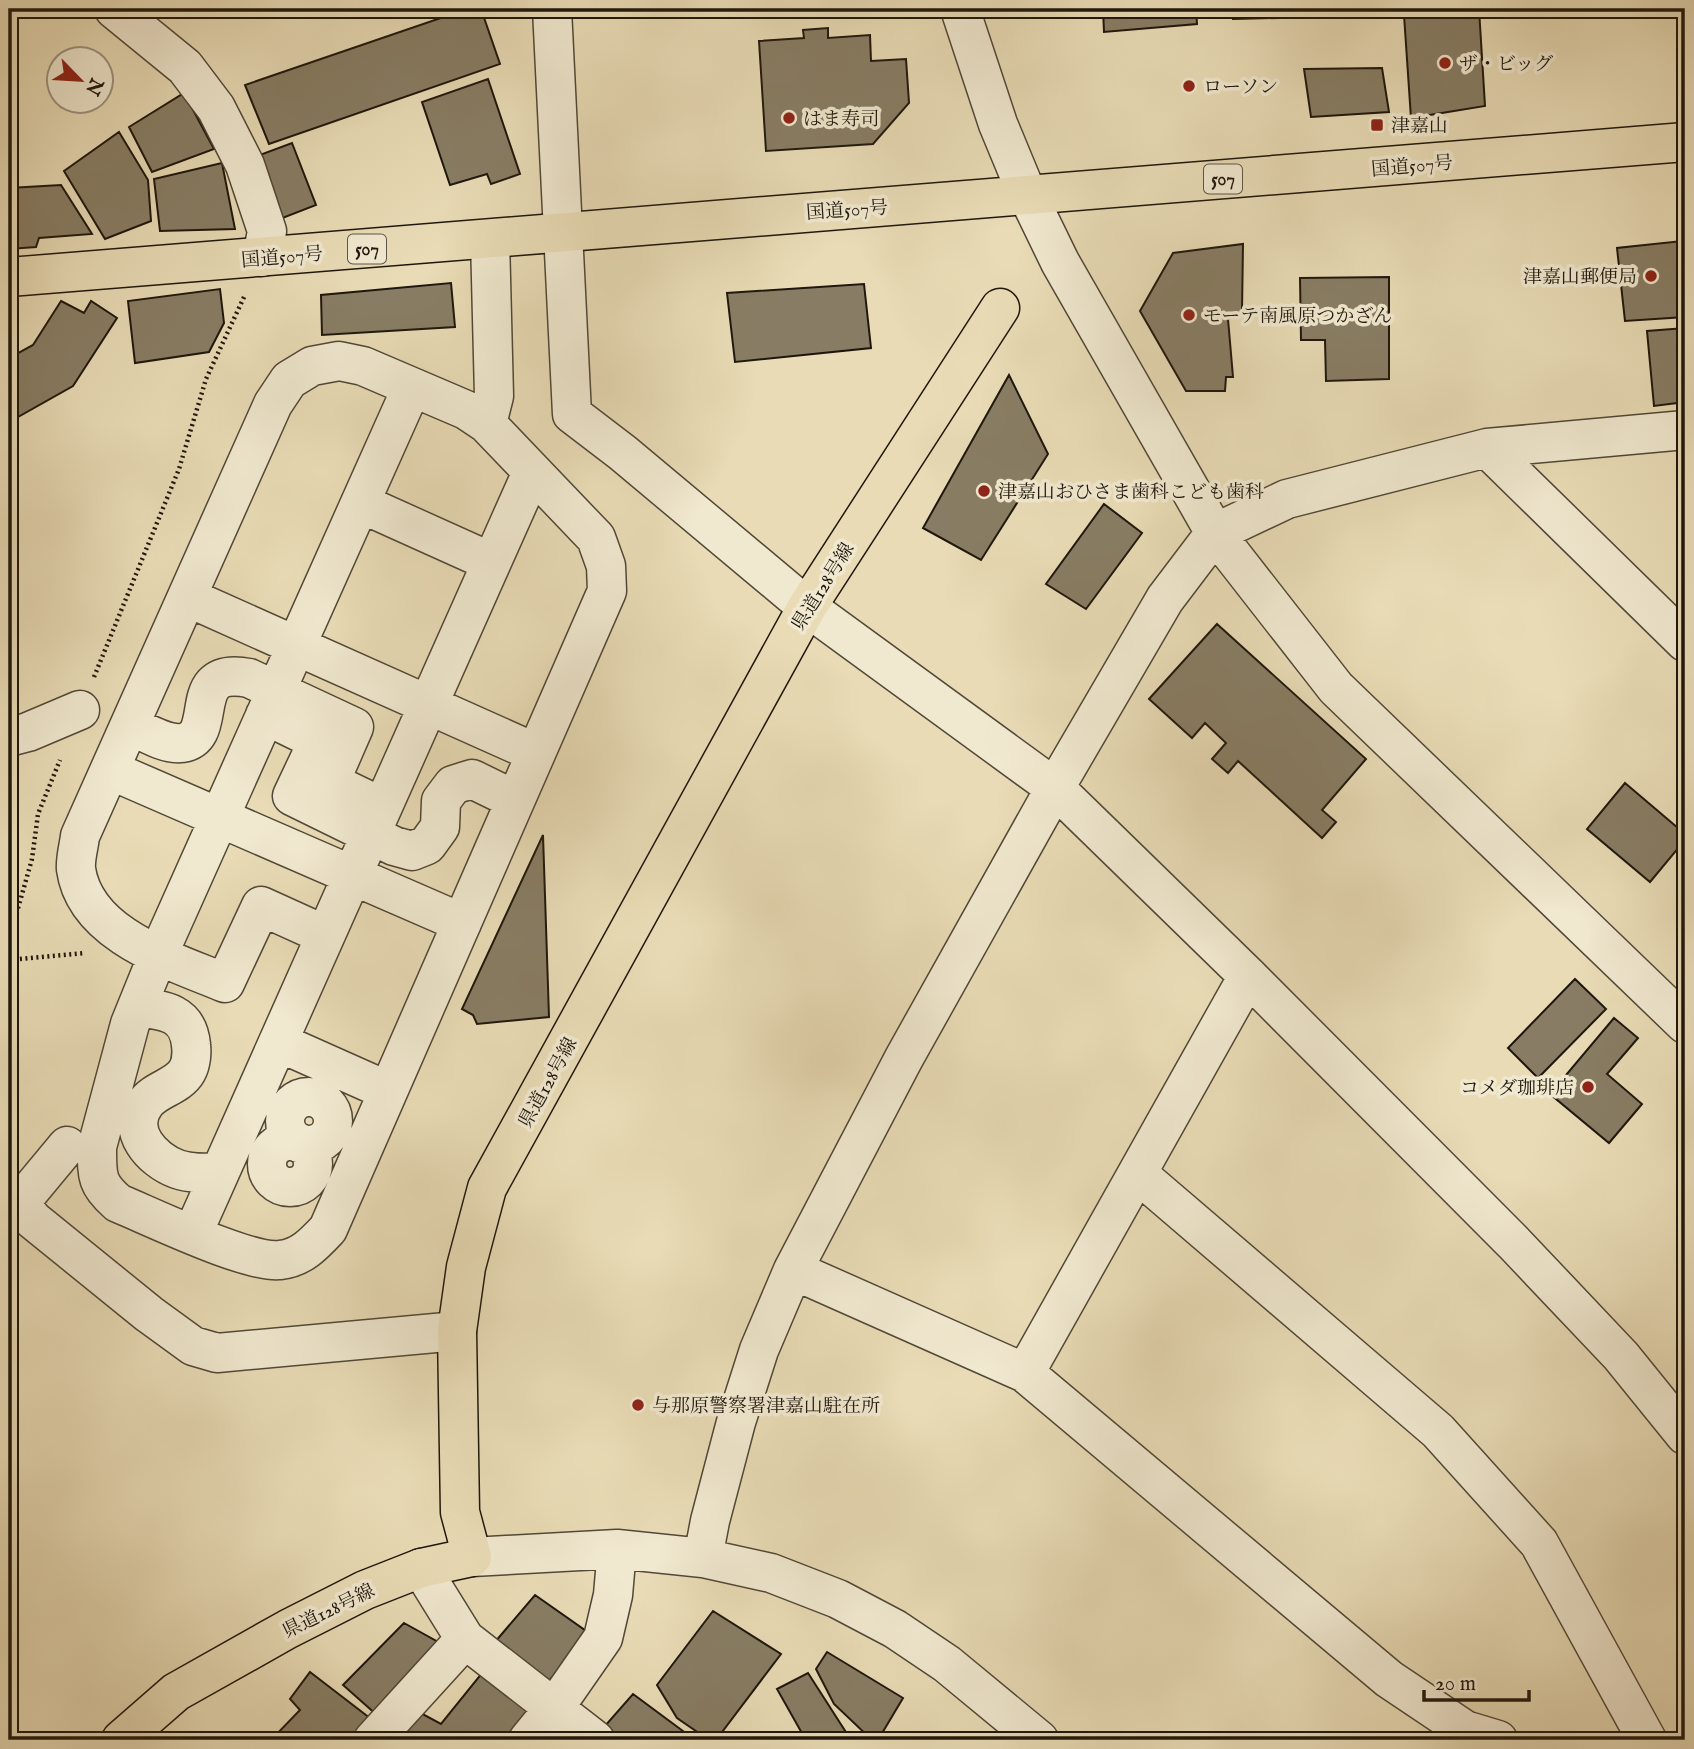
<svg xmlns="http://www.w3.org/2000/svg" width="1694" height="1749" font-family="'IM FELL English','Noto Serif JP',serif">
<rect width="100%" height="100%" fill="#e8dbb5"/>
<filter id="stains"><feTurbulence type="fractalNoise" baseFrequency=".00286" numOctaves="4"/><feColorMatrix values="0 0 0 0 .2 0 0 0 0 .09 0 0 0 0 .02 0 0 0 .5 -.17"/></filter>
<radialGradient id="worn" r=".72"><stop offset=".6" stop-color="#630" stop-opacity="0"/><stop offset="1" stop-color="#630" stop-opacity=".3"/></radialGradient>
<path fill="#887d64" stroke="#1f170d" stroke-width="2" d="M467,9H481L500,64L269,144L245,85Z
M1103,9H1196L1197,24L1104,32Z
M1232,9H1479L1485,106L1411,118L1404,15L1233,19Z
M828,28V38L870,35L871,61L906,59L909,103L873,144L766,151L759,41L804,38L803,30Z
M1382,68L1389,112L1311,117L1304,69Z
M488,79L520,174L491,184L487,174L450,185L422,102Z
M184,93L214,149L152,172L129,127Z
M119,132L148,180L151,221L105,239L64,171Z
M292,143L316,205L280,219L257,156Z
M222,163L235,229L160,231L154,179Z
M61,185L92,234L39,238L36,247L9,249V188Z
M1682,241L1685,265V317L1625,321L1617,248Z
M1243,244L1242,312L1228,319L1233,377H1226L1225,391H1186L1140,311L1173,253Z
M1389,277V379L1326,381L1325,340H1301L1300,278Z
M451,283L455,327L322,335L321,295Z
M864,284L871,348L735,362L727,293Z
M220,289L224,323L209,352L135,363L128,301Z
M61,301L84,313L91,301L117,318L73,386L9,422V358L33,345Z
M1685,328V402L1654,406L1647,331Z
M1009,375L1048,454L981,560L923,528Z
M1104,504L1142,533L1086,609L1046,584Z
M1217,624L1366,759L1322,810L1336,822L1322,838L1238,761L1228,773L1212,759L1226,743L1205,723L1192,738L1149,699Z
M1625,783L1685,834V840L1650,882L1587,829Z
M543,835L549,1017L477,1024L473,1015L462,1009Z
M1575,979L1606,1009L1538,1078L1508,1048Z
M1614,1018L1638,1038L1607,1074L1642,1104L1609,1143L1550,1094Z
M535,1595L589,1633L545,1686L495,1642Z
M713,1611L781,1654L716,1740H709L677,1718L657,1685Z
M404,1623L440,1643L378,1716L343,1685Z
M827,1652L903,1698L878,1740H872L834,1704L816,1669Z
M310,1672L375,1722L352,1740H271L300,1710L290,1699Z
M482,1673L535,1709L510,1740H393L417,1711L441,1724Z
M808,1673L851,1740H797L803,1735L777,1689Z
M633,1694L695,1740H604L597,1735Z"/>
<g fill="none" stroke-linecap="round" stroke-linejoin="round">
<defs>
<path id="minor" d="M114,9L185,67L216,108L245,165L267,231L262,257
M552,9L572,414L623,453L807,607L1055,788L1248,976L1514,1243L1621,1356L1685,1435
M960,9L998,124L1027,194L1060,262L1215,533L1336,688L1685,1024
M487,424L494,396L490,239
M1487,448L1685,642
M360,503L491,562
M187,597L536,753
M265,715L318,741L292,796L394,846L412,851L427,845L440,827L441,801L453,785L472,779L515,800
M130,725C145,732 165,745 182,743C222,737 182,665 249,678L354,727L330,782L382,807
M9,737L28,732L80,710
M110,770L462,923
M325,935L261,906L225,983C172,961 85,935 76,869C75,859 79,846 80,836L273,404L289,380L312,366L339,361L363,366L466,410L487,424L596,538L606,566L607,591L328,1229C314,1244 301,1258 280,1260C249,1264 152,1217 118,1203C96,1184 97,1176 97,1147L130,1024L158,955L412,387
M137,1007C165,1010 188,1013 191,1045C192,1053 191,1064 187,1071C178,1087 155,1089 145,1104C125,1130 152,1160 177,1169C191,1174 206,1173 220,1172
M278,1042L388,1091
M285 1121a24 24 0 1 1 48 0a24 24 0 1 1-48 0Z
M267 1164a23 23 0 1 1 46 0a23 23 0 1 1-46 0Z
M1138,1174L1438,1431L1539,1543L1647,1740
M20,1203L33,1220L149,1314L193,1346L217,1353L457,1331
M9,1216L67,1146
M193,1233L532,472
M793,1270L1025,1373L1248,976
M1025,1373L1389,1679L1465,1730
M472,1557L617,1549L703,1558L771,1573L838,1599L895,1629L947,1664L1039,1740
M703,1558L710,1521L736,1422L759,1350L793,1270L904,1058L1060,779L1165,599L1215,533L1287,499L1487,448L1685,430
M421,1568L465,1639L595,1740
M373,1740L465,1639
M528,1740L555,1707L603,1638L613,1595L617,1549
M1461,1740L1465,1730L1498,1740"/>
<path id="major" d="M121,1740L176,1692L288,1629L365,1590L421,1568L472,1557L460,1512L457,1331L466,1267L487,1188L807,607L1000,308"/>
<path id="highway" d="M9,277L1685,142"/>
</defs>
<use href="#minor" stroke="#514837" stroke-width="41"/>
<use href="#major" stroke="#1f170d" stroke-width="41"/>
<use href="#highway" stroke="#1f170d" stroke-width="41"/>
<path stroke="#1f170d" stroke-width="4.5" stroke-dasharray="2 3.5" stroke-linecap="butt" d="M94,677L179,469L206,379L245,295
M9,940L32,859L38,814L60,760
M9,960L85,953"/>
<use href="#minor" stroke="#f0e8cf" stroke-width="38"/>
<use href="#major" stroke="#e8dbb5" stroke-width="38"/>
<use href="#highway" stroke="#e8dbb5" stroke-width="38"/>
</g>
<g fill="#8f2418" stroke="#f0e8cf" stroke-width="2.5">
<circle cx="1445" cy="63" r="7"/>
<circle cx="1189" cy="86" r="7"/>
<circle cx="789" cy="118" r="7"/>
<rect x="1370" y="118" width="14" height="14" rx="3.5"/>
<circle cx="1651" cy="276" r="7"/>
<circle cx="1189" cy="315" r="7"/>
<circle cx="984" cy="491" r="7"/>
<circle cx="1588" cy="1087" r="7"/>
<circle cx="638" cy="1405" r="7"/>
</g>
<g text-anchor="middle" stroke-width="7" stroke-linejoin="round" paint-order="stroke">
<g fill="#f0e8cf" stroke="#5e5647" stroke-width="2">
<rect x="1204" y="164.5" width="38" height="29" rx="5"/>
<rect x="348" y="234.5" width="38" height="29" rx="5"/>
</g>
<g font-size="18" font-weight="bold" fill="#1f170d">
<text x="1223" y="185">507</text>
<text x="367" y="255">507</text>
</g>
<g font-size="19" fill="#1f170d" stroke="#f0e8cf" text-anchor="start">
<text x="1459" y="70">ザ・ビッグ</text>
<text x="1203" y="93">ローソン</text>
<text x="803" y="125">はま寿司</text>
<text x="1391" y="132">津嘉山</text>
<text x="1637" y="283" text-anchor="end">津嘉山郵便局</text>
<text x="1203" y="322">モーテ南風原つかざん</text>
<text x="998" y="498">津嘉山おひさま歯科こども歯科</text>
<text x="1574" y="1094" text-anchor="end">コメダ珈琲店</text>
<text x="652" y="1412">与那原警察署津嘉山駐在所</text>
</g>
<g font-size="19" fill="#1f170d" stroke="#f0e8cf">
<text transform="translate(1412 165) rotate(-5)" y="7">国道507号</text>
<text transform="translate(847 209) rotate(-4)" y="7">国道507号</text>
<text transform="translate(282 256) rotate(-5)" y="7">国道507号</text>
<text transform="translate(822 586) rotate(-58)" y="7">県道128号線</text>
<text transform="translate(547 1082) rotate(-61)" y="7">県道128号線</text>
<text transform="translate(328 1610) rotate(-26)" y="7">県道128号線</text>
</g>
</g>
<rect width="1694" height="1749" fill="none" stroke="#e8dbb5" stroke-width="35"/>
<rect x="10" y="10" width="1673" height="1728" fill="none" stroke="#1f170d" stroke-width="3.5"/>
<rect x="18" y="18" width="1659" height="1714" fill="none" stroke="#1f170d" stroke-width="2"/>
<g transform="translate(80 80) rotate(115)"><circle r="33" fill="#f0e8cf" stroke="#9c9481" stroke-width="2"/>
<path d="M0-5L12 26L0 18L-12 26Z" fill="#8f2418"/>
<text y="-10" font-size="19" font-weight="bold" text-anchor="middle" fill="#1f170d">N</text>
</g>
<path d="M1424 1690v10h105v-10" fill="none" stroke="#1f170d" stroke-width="3.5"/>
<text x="1435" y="1690" font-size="21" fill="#1f170d" stroke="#f0e8cf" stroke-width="5" paint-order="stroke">20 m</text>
<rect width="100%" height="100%" filter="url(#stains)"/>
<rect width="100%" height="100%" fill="url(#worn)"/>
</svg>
